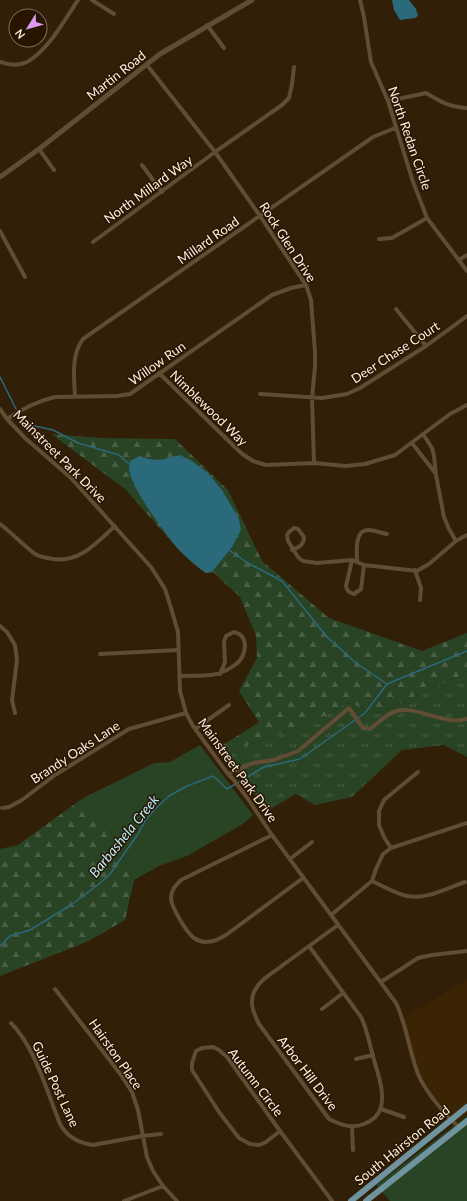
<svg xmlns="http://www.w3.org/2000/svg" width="467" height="1201" font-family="Lato,sans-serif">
<defs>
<pattern id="grass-tufts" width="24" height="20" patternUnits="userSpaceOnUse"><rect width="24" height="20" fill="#294325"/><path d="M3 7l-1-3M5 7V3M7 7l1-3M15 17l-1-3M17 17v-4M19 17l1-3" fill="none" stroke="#495e44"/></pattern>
<pattern id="forest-firs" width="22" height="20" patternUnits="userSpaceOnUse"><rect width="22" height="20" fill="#294325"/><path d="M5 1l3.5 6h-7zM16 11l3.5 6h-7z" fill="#495e44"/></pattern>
</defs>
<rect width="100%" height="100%" fill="#311f07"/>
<path fill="#3b2404" d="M467,980V1116L454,1126L418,1071L400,1020Z"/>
<path fill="url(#grass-tufts)" d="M467,673V757L444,745L402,750L352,797L315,805L296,794L267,811L225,754L327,715L348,702L376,714Z"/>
<path fill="url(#forest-firs)" d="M51,434L99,438L175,439L228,490L262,561L329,618L422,651L467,633V673L376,714L348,702L327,715L225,754L220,747L259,722L239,691L257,658L256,636L240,597L213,572L206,573L198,567L180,551L125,489Z
M83,798L114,837L134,880L125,920L89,941L0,976V849L18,845Z"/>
<path fill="#294325" d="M200,745L253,815L243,824L187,856L159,866L134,880L114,837L83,798L154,763L170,762Z
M467,1116V1201H390L376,1185Z"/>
<path fill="#2b6a7b" d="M392,0H409L416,9L418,16L415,18L400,20L394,10Z
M180,455L192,461L208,473L222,490L239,519L241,530L232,547L212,572L206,573C197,567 188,559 180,551C168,538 128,484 129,467C129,465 130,463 130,461L140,456C158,463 162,459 180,455Z"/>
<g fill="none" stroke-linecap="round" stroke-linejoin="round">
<path stroke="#2b6a7b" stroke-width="1.5" d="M0,377L16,409
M24,418L30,425L53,430L78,443L119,455L129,464
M229,550L246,562L282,581L327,637L356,663L387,684
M0,946L10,936L30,930L71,905L99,884L110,874L138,834L145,821L154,810L169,796L187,786L213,776L227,789L264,767L300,759L365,713L387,684L467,651"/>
<path stroke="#614c34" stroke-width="4" d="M92,0L114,14
M360,0L364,17L371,62L388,101L412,179L427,218L467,271
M207,25L224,48
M0,62C9,65 19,66 27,62C48,51 65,19 78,0
M147,65L215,152L260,216L306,285L311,300L315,352V367L312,398L314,463
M388,101L426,93C441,102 449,107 467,108
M39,149L54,170
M142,165L162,192
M0,231L25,277
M379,239L392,238L427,218
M93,242L215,152L282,105L289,98L292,84L294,67
M459,260L467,255
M396,309L426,346
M159,373L241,453L253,461L266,465L314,463L346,466L365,464L395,455L450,414L467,405
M260,394L322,398L347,394L360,388L426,346L467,316
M75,396C74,378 71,355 83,339L373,137L395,128
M0,409L7,419L25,438L71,478L151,567L165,589L171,608L178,632L180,691L186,713L193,726L228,774L233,779L248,799L272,835L396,1003C407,1026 409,1051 418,1074C425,1091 445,1115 459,1127
M7,419C22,409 37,401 55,397L117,396L130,394L272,295L291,288L306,285
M423,434L432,448L434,456L436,475L444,517L448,527L456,541
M412,443L436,474
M0,524C12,533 23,545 35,554C40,557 47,558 53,559C80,563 96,543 115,526
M292,550C299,548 304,544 304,537L298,529L294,528L289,532L287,535L288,541L298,557L303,561L317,563L352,560L364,565L417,571L429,564L456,541L467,535
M352,560L346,586C347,591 349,593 354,594L361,589L364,565
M357,562C357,553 354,530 368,530C374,530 381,533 387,534
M415,570L421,588L420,600
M0,626L7,632L15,645L17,660L12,700L15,713
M100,654L178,650
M179,676C202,675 217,679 236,664C242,660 245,652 245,645C244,637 241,634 234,632L226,636L224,642L225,662L220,674
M195,729L229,705
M228,774L253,763L274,760L298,751L349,708L363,728L370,729C378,723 386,714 396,711C416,705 445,726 467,719
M2,808L9,807L22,800L55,775L129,729L186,713
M272,835L181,880C176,885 171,890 171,898C171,907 187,933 194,938C197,940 203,942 206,942C214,942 219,939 226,935L303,878
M391,848L384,837L379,825V811L384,800L418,772
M290,859L312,842
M372,881C383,886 396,894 407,896C426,900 447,888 465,882
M331,915L372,881L376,869L383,854L391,848L467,823
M309,946L361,1017C367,1029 369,1042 373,1056C377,1072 385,1090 381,1107C379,1115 372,1121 364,1124C352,1129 341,1125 329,1119L259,1024C254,1014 249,1003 254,992C259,980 273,973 283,965C301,952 320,938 338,925
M381,982L418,958L432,955L467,951
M55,989L121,1075L132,1092L138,1110L147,1157L153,1171L163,1186L177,1201
M322,1009L343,993
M11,1023C35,1047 47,1092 60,1124C67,1137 78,1143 93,1145L142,1136L161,1134
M213,1047L219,1050L227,1057L280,1131L266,1142L259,1145L250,1144L239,1138L219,1112L192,1070V1063L196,1051L202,1048Z
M356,1059L373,1055
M381,1109L404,1117
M352,1127L353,1150
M280,1131L332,1201
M124,1201L163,1186"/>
<path stroke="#614c34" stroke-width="5" d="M0,177L39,149L160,54L252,0"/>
<path stroke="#6f949f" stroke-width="6" d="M351,1201L467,1107
M366,1201L467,1121"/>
</g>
<g text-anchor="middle" stroke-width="3" stroke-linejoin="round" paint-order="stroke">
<g font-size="13" fill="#fdf0e2" stroke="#271500">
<text transform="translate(116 75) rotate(-38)" y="5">Martin Road</text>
<text transform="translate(410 138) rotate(71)" y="5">North Redan Circle</text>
<text transform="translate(148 189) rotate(-36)" y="5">North Millard Way</text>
<text transform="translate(208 240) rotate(-35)" y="5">Millard Road</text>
<text transform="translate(288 242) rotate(57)" y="5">Rock Glen Drive</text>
<text transform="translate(395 352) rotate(-33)" y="5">Deer Chase Court</text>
<text transform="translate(157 363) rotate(-35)" y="5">Willow Run</text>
<text transform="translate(209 408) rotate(44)" y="5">Nimblewood Way</text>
<text transform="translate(60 456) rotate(45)" y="5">Mainstreet Park Drive</text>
<text transform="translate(75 752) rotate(-33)" y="5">Brandy Oaks Lane</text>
<text transform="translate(238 770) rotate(54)" y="5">Mainstreet Park Drive</text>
<text transform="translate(116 1054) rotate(55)" y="5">Hairston Place</text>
<text transform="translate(308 1073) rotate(53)" y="5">Arbor Hill Drive</text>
<text transform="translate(256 1082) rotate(53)" y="5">Autumn Circle</text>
<text transform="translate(56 1084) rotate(65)" y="5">Guide Post Lane</text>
<text transform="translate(402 1145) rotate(-39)" y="5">South Hairston Road</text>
</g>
<g font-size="14" font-style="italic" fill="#b7eefe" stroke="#271500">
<text transform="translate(124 836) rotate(-51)" y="5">Barbashela Creek</text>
</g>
</g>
<g transform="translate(28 28) rotate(233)"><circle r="19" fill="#271500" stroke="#7d6d5a"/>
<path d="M0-3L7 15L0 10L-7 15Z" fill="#dc99f5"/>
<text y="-6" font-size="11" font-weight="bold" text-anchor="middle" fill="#fdf0e2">N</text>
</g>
</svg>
